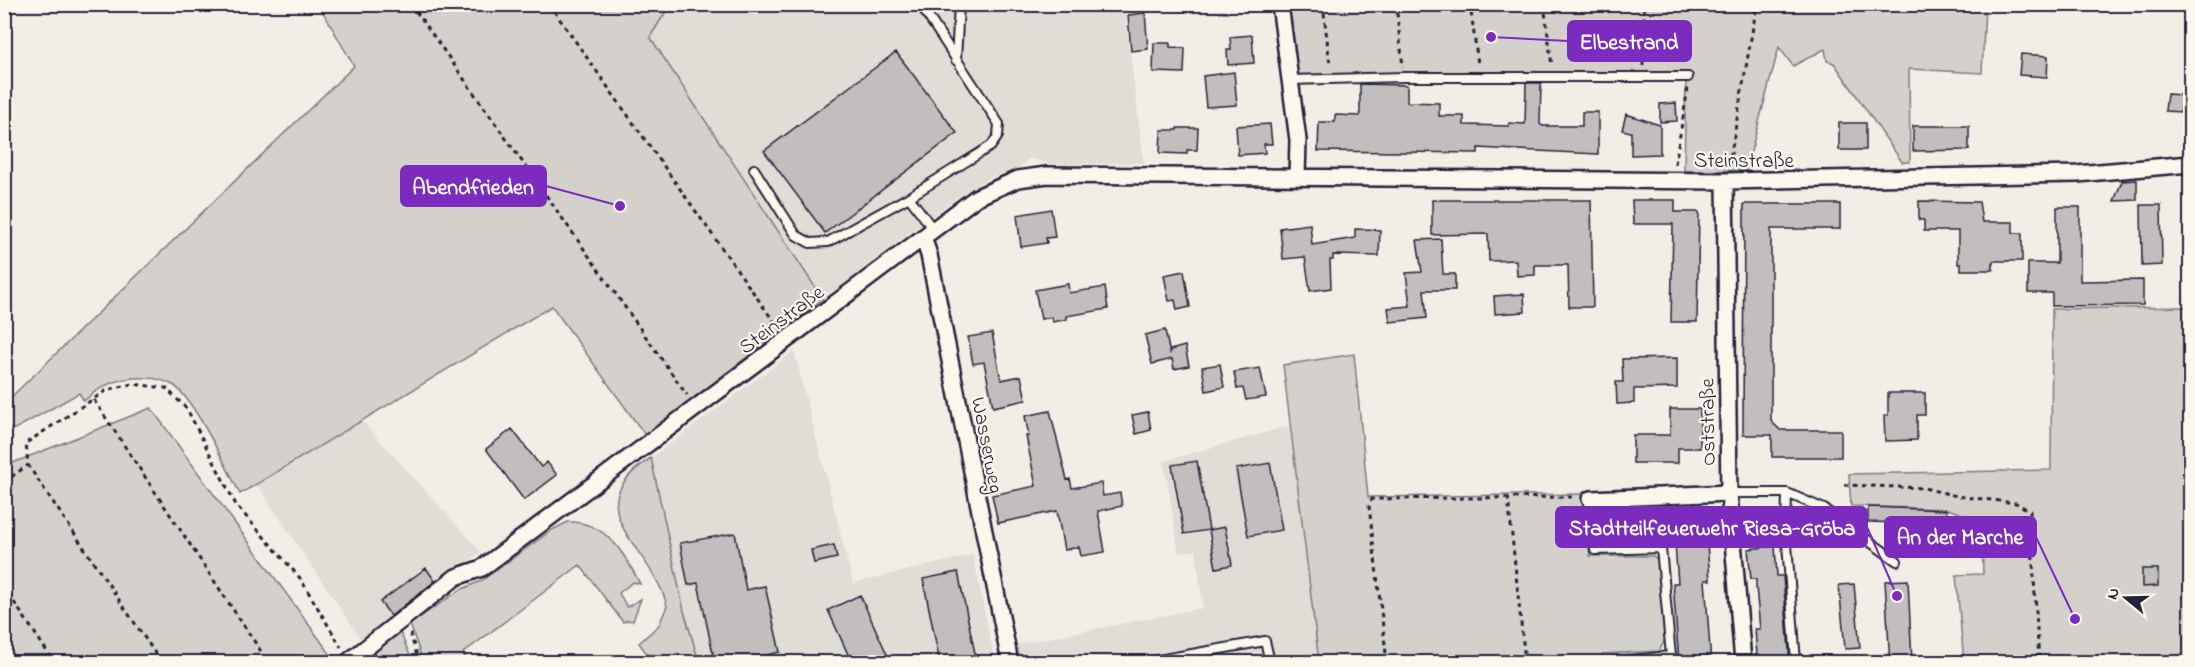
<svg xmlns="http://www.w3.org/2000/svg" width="2195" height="667" font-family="'Indie Flower',sans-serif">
<rect width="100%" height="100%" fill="#f2eee5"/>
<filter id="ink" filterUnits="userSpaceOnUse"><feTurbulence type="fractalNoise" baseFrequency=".0167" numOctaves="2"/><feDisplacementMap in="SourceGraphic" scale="12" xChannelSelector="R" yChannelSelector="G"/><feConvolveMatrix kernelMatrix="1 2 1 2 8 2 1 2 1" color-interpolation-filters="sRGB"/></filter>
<g filter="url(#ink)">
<path fill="#e0dcd6" d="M670,5H1124L1144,163L1049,164L1029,158L1018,169L987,179L959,196L823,299L650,37Z
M794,351L853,583L973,555L995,662H699L684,611L651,458Z
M362,421L481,552L361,639L256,483Z
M1289,426L1301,503L1319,662H1021L1017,644L1203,608L1196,550L1179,553L1164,461Z"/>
<path fill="#d4d1cc" stroke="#7b7a84" stroke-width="1.5" d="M319,5H670L650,37L823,299L645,435L552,306L240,494C229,472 192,395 173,385C160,378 148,377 133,378C113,380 99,387 84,401L79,393L15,429L5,428V403L354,66Z
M1285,5H1985L1982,73L1909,69L1910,162H1902L1834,63L1827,61L1825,49L1793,66L1779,47L1746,170L1684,171L1686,80L1297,82Z
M2190,307V662H1964L1956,575L1983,574L1982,520L1947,509L1851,506L1849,474L2051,470L2052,309Z
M1354,354L1368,497L1583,494L1590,556H1653L1658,560L1665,640L1659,651L1602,654L1603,662H1319L1283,365Z
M151,408L336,662H5V466Z
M651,458L684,611L699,662H653L639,643L659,625L667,606C653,547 571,509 651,458Z
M568,522C606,521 625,554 640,584L633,582L619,593L627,607L641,599L633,621L628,620L623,622L580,565L463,653L470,662H423L410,624L460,590L481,581L552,530Z
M400,632L413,662H359Z"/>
<path fill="#c2bebe" stroke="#22223b" stroke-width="1.5" d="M1145,13L1148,49L1131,51L1128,15Z
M1252,35L1254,63L1228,65L1227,50H1231L1230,37Z
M1154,43H1170V47L1185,48L1184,73L1153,72Z
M896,52L957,133L825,233L764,151Z
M2021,54L2048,56L2047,77L2019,75Z
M1234,72L1237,105L1206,107L1203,76Z
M1526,83H1541L1540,124L1543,126H1582V112H1598V154L1478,148V153L1318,151L1319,122H1335V115L1360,116V84L1407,85V102L1439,103V116H1464V125L1509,126V123L1525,124Z
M2167,94L2182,95L2181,112L2165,111Z
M1676,103L1677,121L1660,122V104Z
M1626,114L1660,125V154L1631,155V132L1622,130Z
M1839,123H1866V150H1839Z
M1270,124L1272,144H1264L1265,153L1238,155L1236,126Z
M1913,126H1969V150L1913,151Z
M1177,128H1198L1197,150H1187V154L1160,153L1161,130H1177Z
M2137,180V200L2114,201L2122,181Z
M1432,200H1591L1593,307H1569L1568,265H1535V275L1517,276L1516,260L1489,261L1488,234L1432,235Z
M1632,200H1675V212H1699L1697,322H1671L1673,224H1633Z
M1919,201L1979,202L1982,222H2013V233H2022V261H1993V270H1961V264H1958V231H1924V220H1919Z
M1744,204H1840V229H1771V421L1780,430H1841V457H1772V435H1743Z
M2141,205H2161L2162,265L2142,266Z
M2057,207H2080V281L2143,280V305L2052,306V293H2028V263H2057Z
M1051,209L1055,237L1046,238L1047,243L1021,247L1017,215Z
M1310,224L1312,245L1355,238V229L1380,230L1379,256L1333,255V260H1330L1331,288L1310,291L1305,257L1283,259L1280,228Z
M1441,239L1443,274H1455V290H1424L1427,318L1390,322L1388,308L1410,306L1406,273L1422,272L1417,240Z
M1184,271L1190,307L1177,310L1175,300L1169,301L1164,275Z
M1068,284L1069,293L1105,287L1108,309L1066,316L1067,319L1053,322L1051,317L1041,319L1035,290Z
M1524,294L1525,312L1495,314L1494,296Z
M1165,330L1170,354V350L1185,346L1189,366L1174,369L1172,359L1152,364L1145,335Z
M992,333L1001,380L1021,376L1026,400L993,407L984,362L973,364L968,337Z
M1677,358V388L1634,389V403L1617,404L1616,382H1623L1622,359Z
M1220,364L1224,387L1206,391L1202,367Z
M1260,368L1266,397L1246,400L1243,388L1237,389L1234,372Z
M1888,393H1925V415H1917V440L1885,441L1884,416L1888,415Z
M1670,409H1700V448H1678V463H1633V435H1670Z
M1050,411L1067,480L1070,479L1072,488L1101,483L1103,496L1120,493L1122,506L1098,511L1105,552L1081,556L1079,547L1064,550L1057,511L998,523L992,495L1036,486L1026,436H1029L1025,416Z
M1148,412L1151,430L1136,434L1132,415Z
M512,429L541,467L547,462L557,475L524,500L486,449Z
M1197,461L1209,530L1184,534L1172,465Z
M1270,463L1282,530L1248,536L1236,469Z
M1672,505V510L1704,507L1710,580H1705L1711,663H1679L1673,583H1678L1674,531L1601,536L1599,509Z
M1868,507L1947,510L1946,524L1868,522Z
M1225,527L1232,565L1216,568L1209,530Z
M735,533L746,590L765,586L780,652L731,663H715L698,583L688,585L680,543Z
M834,545L837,558L814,563L811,550Z
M1775,546L1777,576H1783L1790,663H1762L1761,655H1757L1755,629H1760L1756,587V579H1751L1748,549Z
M426,568L435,581L391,616L380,602Z
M2142,569H2158V586L2142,587Z
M958,572L977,663H940L923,579Z
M1908,580L1912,663H1890L1885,581Z
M1854,584L1860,648L1845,649L1839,585Z
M860,595L891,663H852L828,610Z"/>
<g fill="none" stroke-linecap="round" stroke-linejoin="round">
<defs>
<path id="service" d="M956,60L959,4
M1289,80L1404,77H1688
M754,169L796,235L810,243L828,242L909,197L933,229
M909,197L991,146L998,136L999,124L920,4
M1729,493H1787L1824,509L1897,561
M1787,493L1786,531L1796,662
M1590,499L1595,550L1661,548L1671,656L1611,662
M1147,662L1265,641L1270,662"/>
<path id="minor" d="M1280,4L1298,140L1297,177
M1725,181L1729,493L1743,662
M923,237L929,255L1010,662
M1590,499L1729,493
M348,662L456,577L482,568L977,197L1018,179L1047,175L1725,181L2077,174L2190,164"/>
</defs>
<use href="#service" stroke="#22223b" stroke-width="12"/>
<use href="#minor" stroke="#22223b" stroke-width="20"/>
<path stroke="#22223b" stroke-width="3" stroke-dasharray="4.5 4.5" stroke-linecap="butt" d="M411,4L687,395
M549,4L777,326
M1323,4L1330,66
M1396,4L1403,67
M1470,4L1478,64
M1544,4L1552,66
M1643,66L1644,4
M1675,164L1688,88
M1729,165L1757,4
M94,400L268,662
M4,482L28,465
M1844,485L1924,488L1957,496L2016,503L2030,511L2039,662
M1508,497L1525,662
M4,587L54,662
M410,633L419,662
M161,662L28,465L26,443L107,390L132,384L166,388L187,409L236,505L300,578L341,647
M1387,662L1369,506L1372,499L1574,497"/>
<use href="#service" stroke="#fbf7ec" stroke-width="8"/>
<use href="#minor" stroke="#fbf7ec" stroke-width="15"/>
</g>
</g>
<g text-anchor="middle" stroke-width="4.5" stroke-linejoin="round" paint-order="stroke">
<g font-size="21" fill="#22223b" stroke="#fbf7ec">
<text x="1744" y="167">Steinstraße</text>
<text transform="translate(781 319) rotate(-37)" y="7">Steinstraße</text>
<text transform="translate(1707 422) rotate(-91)" y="7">Oststraße</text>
<text transform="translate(988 445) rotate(79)" y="7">Wasserweg</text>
</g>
</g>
<path fill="none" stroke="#7b2cbf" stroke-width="2" d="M1491 37L1568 41M620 206L546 186M1897 596L1867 527M2075 619L2036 537"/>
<g fill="#7b2cbf" stroke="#fbf7ec" stroke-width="2">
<circle cx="1491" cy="37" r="6"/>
<circle cx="620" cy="206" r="6"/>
<circle cx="1897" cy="596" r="6"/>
<circle cx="2075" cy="619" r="6"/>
</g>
<g fill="#7b2cbf" stroke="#7b2cbf" stroke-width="2">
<rect x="1568" y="21" width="123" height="40" rx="6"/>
<rect x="401" y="166" width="145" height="40" rx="6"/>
<rect x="1556" y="507" width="311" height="40" rx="6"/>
<rect x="1885" y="517" width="151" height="40" rx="6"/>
</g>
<g font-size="22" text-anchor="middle" font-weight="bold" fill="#fff">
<text x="1629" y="49">Elbestrand</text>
<text x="473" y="194">Abendfrieden</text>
<text x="1712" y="535">Stadtteilfeuerwehr Riesa-Gröba</text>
<text x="1960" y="544">An der Marche</text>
</g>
<rect width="2195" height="667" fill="none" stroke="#fbf7ec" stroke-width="24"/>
<rect x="12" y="12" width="2171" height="643" fill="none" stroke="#22223b" stroke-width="2" filter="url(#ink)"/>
<g transform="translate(2126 598) rotate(289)" stroke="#fbf7ec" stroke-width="4.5" paint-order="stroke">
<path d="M0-4.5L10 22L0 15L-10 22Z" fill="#22223b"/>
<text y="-9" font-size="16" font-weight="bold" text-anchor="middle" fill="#22223b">N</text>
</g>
</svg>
